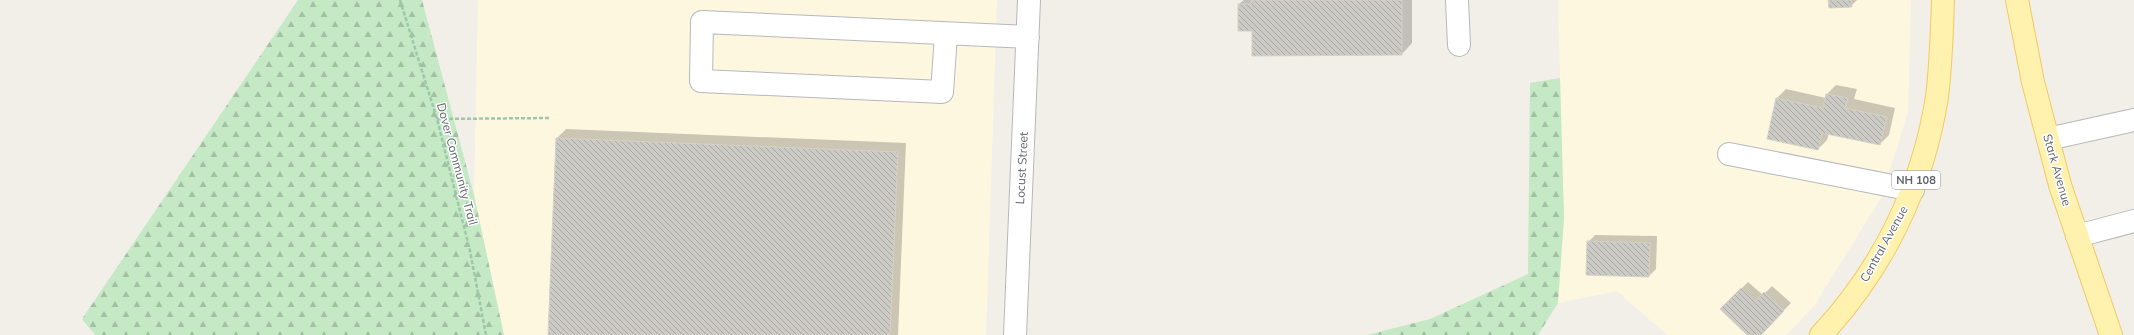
<svg xmlns="http://www.w3.org/2000/svg" width="2134" height="335" font-family="Mulish,sans-serif">
<defs>
<pattern id="forest-firs" width="22" height="20" patternUnits="userSpaceOnUse"><rect width="22" height="20" fill="#c5e8c5"/><path d="M5 1l3.5 6h-7zM16 11l3.5 6h-7z" fill="#a3c0a4"/></pattern>
<pattern id="building-back-hatch" width="6" height="6" patternUnits="userSpaceOnUse"><rect width="6" height="6" fill="#cccac5"/><path d="M-1 5l2 2M0 0l6 6M5-1l2 2" fill="none" stroke="#a9a8a4"/></pattern>
</defs>
<rect width="100%" height="100%" fill="#f1efe8"/>
<path fill="#fef7e0" d="M478,0H997L986,335H504L474,195Z
M1558,0H1911L1908,112L1881,198L1814,306L1786,335H1667L1617,291L1558,303L1564,218Z"/>
<path fill="url(#forest-firs)" d="M298,0H422L474,195L504,335H95L82,319Z
M1560,78L1564,218L1558,303L1538,335H1367L1430,319L1528,274L1530,83Z"/>
<path fill="#0003" d="M1244,0H1412V43L1402,54L1253,30L1239,4Z
M1829,0H1857L1851,6Z
M1836,85L1857,89L1854,99L1895,108L1889,135L1880,144L1829,133L1827,140L1818,149L1768,138L1777,98L1786,89L1826,98L1827,94Z
M566,129L906,143L898,335H549L557,138Z
M1595,235L1657,236L1656,269L1649,276L1588,242Z
M1748,282L1763,295L1772,286L1791,303L1760,335H1748L1721,309Z"/>
<path fill="url(#building-back-hatch)" stroke="#d6d1c6" d="M1251,0H1402V55L1252,56V31H1238V4H1251Z
M1828,0H1851L1852,7L1829,8Z
M1826,94L1848,98L1845,108L1887,117L1880,145L1822,133L1818,150L1767,139L1776,98L1823,108Z
M556,138L898,152L890,335H548Z
M1587,241L1650,243L1649,277L1586,275Z
M1741,288L1755,302L1764,292L1784,311L1761,335H1747L1720,309Z"/>
<g fill="none" stroke-linecap="round" stroke-linejoin="round">
<defs>
<path id="minor" d="M1457,0L1459,45
M946,35L942,92L701,81L702,22L1028,37
M2048,139L2134,120
M1729,154L1913,190
M2077,236L2134,221
M1015,335L1029,0"/>
<path id="major" d="M2017,0L2033,82L2060,185L2111,335
M1821,335C1883,269 1923,186 1937,97C1941,65 1942,32 1943,0"/>
</defs>
<use href="#minor" stroke="#b5b8bc" stroke-width="24"/>
<use href="#major" stroke="#f2c960" stroke-width="24"/>
<path stroke="#9cc7a9" stroke-width="2.5" stroke-dasharray="4 2" stroke-linecap="butt" d="M400,0L437,119L470,251L486,335
M437,119L549,118"/>
<use href="#minor" stroke="#fff" stroke-width="22"/>
<use href="#major" stroke="#fff2af" stroke-width="22"/>
</g>
<g text-anchor="middle" stroke-width="3" stroke-linejoin="round" paint-order="stroke">
<rect fill="#fff" stroke="#8f9295" stroke-width="1" x="1892" y="171" width="48" height="18" rx="3"/>
<g font-size="11" font-weight="bold" fill="#5f6368">
<text x="1916" y="184">NH 108</text>
</g>
<g font-size="12" fill="#5f6368" stroke="#fff">
<text transform="translate(457 164) rotate(75)" y="4">Dover Community Trail</text>
<text transform="translate(1022 168) rotate(-87)" y="4">Locust Street</text>
<text transform="translate(2057 170) rotate(74)" y="4">Stark Avenue</text>
<text transform="translate(1884 244) rotate(-61)" y="4">Central Avenue</text>
</g>
</g>
</svg>
